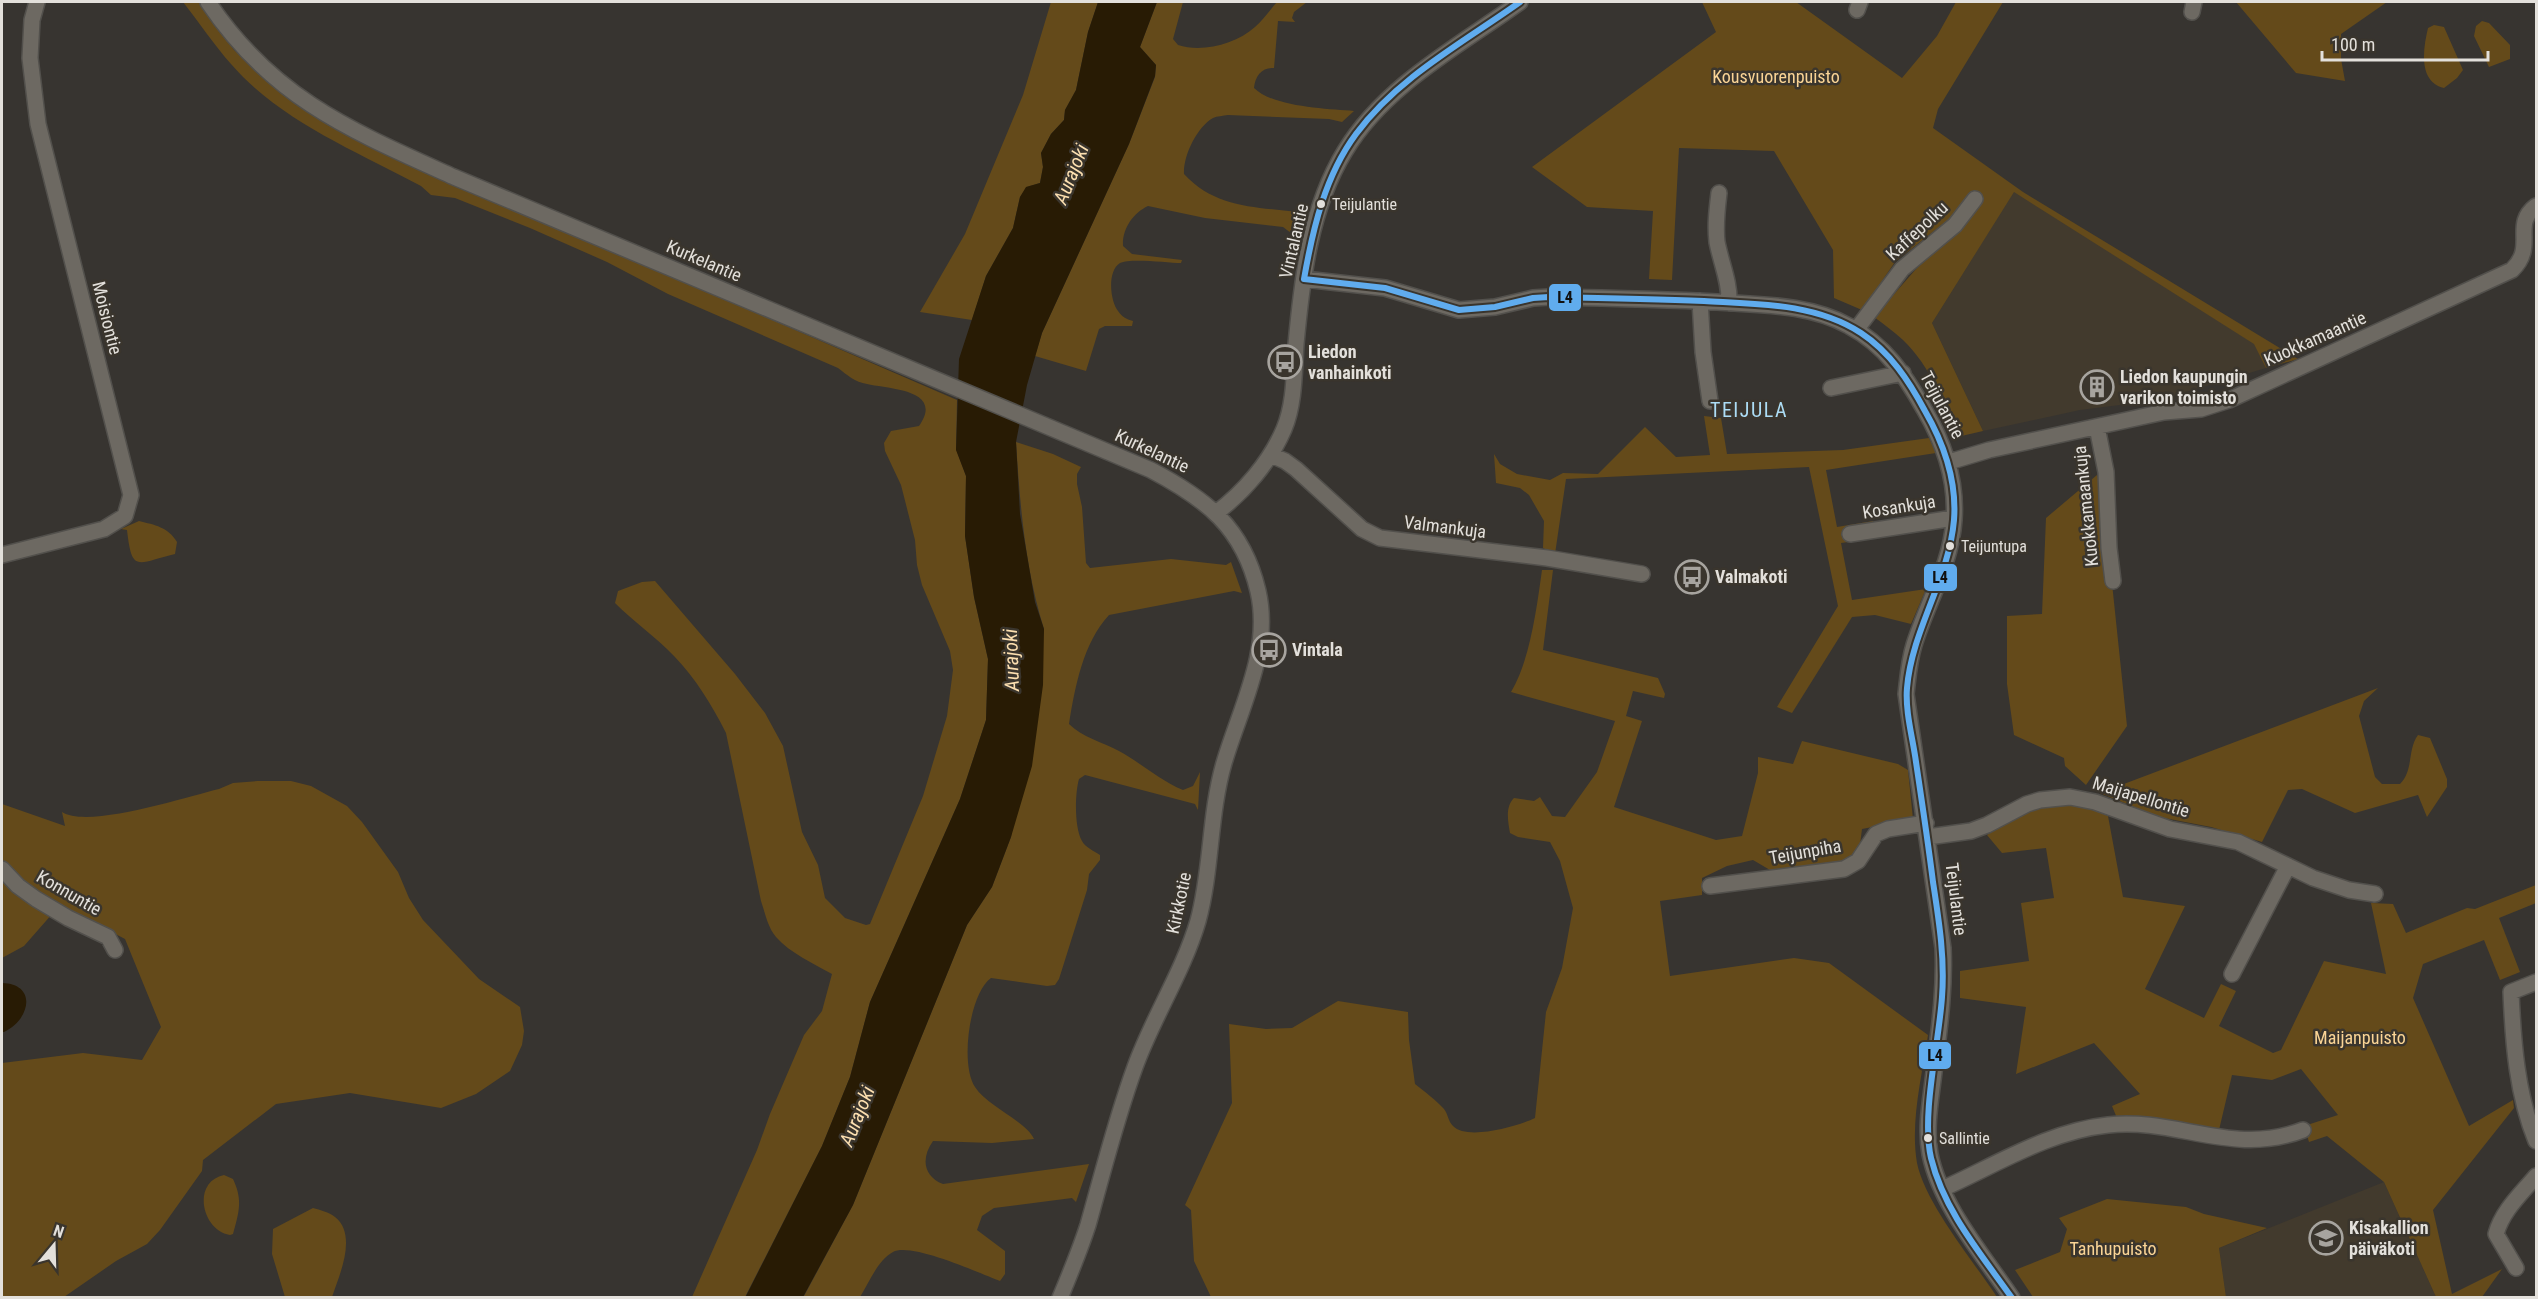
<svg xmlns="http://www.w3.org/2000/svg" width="2538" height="1299" font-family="'Roboto Condensed',sans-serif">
<rect width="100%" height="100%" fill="#373430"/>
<path fill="#423a2d" d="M2014,191L2255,344L2266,368L2159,400L2080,410L1983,431L1932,323Z
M2384,1182L2436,1297H2226L2219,1248Z"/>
<path fill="#644a1a" d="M183,2H199L234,50L274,83L361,141L409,165L498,201L957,400L956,449L966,476L965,536L974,597L988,659L986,720L960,799L870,1002L850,1077L822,1146L745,1297H692L757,1150L770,1114L804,1035L822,1011L832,974C814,964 790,953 776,937C768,928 765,913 761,901L726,733C712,705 696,679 674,656C656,637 633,621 615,603L618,591L642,582L655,581L735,674L765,713L783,746L802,832L818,865L825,898L845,918L866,925L870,924L923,796L947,716L953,670L950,651L922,585L917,565L915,540L901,485L885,451L884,443L891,431L919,426C945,389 888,389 867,384C855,382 847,375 838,368L668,294L607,262L530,228L455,198L431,195L421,186C356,151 280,121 231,64C214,45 199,22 183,2Z
M1051,2H1098L1088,32L1076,90L1065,110L1064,120L1051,134L1041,153L1043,167L1040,183L1027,187L1020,197L1013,228L986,276L972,320L920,312L965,234L1023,95Z
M1157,2H1183L1173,39L1178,45C1202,53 1236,44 1255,27C1263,20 1270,10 1277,2H1307L1294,12L1292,18L1295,22L1278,21L1274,68C1262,67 1255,76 1254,88C1273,107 1327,109 1354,111L1342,122L1329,119L1228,115C1223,116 1217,116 1213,118C1197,127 1183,156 1184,174C1215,208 1256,207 1298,212L1295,236L1283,227L1205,218L1148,206C1133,213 1122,229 1123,246L1132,254L1182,260L1181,263C1168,263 1131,258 1120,263C1107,271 1110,301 1118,311C1122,317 1126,319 1133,321L1132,326H1105L1099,329L1086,371L1035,356L1042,333L1129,144L1155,77L1156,65L1140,47Z
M1702,2H1796L1902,78L1937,36L1956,2H2003L1938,109L1933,128L2023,192L2298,359L2266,368L2254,344L2014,192L1932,323L1983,431L1957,437C1945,403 1930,366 1903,340C1894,332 1884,324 1874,317L1916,269L1964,225L1954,215L1895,262L1862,310L1834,298L1833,250L1774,151L1679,148L1672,280L1649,279L1653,211L1587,207L1532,167L1716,32Z
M2236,2H2387L2341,34V59L2345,81L2296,73Z
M2482,21L2489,23L2510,45V59L2489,67L2474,36L2476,26Z
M2434,25L2444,27L2463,70L2457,78L2444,88C2418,82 2423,49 2428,28Z
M1704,416L1721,418L1727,454L1843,450L1929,438L1936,453L1826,470L1837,527L1873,521L1877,538L1841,543L1852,600L1926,589L1911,624L1875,615L1852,617L1792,713L1777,707L1838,606L1809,467L1566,479L1555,554L1543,548L1544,521L1529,495L1520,488L1496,483L1494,454L1500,464L1517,474L1550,480L1563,473L1598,474L1645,427L1676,457L1710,455Z
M1016,442L1053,454L1081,467L1077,474V484L1082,507L1086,563L1090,568L1171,559L1226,565L1231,562L1242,593L1234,591L1109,615C1083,643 1075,687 1069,724C1082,737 1102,742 1119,751C1141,763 1159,780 1183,790L1193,786L1200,772L1198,810L1195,804L1085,775L1079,779C1075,793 1074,827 1082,841C1085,847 1094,851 1100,855V860L1089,874L1087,890L1059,979L1055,985L1047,986L991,978C969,994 960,1065 975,1087C988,1107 1026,1121 1034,1139L992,1143L933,1141C921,1158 923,1176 943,1184L1089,1164L1076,1202L1072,1198L994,1208L982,1216L977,1230L1005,1251V1274L1000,1281C979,1273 911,1242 893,1252C877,1261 869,1283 860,1297L803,1298L853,1205L967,925L992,887L1011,837L1044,629C1025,568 1020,505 1016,442Z
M2097,475L2102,488L2127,726L2086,785L2065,766L2064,758L2014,735L2007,684V616L2042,614L2046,518Z
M139,521C155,525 168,527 177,542L175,554C137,563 132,574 127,530L121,529Z
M1542,570H1553L1543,650L1658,678L1665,694L1664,698L1633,691L1626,716L1642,721L1614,807L1716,840L1742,836L1758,773V757L1793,764L1802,741L1898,764L1908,770L1913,819L1862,829L1859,852L1848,861L1770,870L1753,860L1727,866L1702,878V895L1660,901L1670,976L1794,958L1829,963L1928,1035C1922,1076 1910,1122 1917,1163C1925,1203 1974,1262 1997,1297H1211L1194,1261L1191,1210L1185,1205L1232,1103L1229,1024L1266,1029L1292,1028L1338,1001L1408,1012L1409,1040L1415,1084C1425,1092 1436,1100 1444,1109C1448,1114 1448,1121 1453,1126C1467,1141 1519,1126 1535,1118L1546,1012L1562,968L1573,908L1560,861L1550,842L1518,837L1510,833C1508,821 1505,807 1514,798L1534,801L1540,797L1552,816L1565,817L1597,772L1615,721L1511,692C1530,661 1537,606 1542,570Z
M2378,688L2364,701L2359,716L2375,777L2382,784H2400C2414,770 2407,750 2418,735L2430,738L2447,779V787L2427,817L2418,795L2355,813L2302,789L2288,790L2262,842L2211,827L2159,817L2100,793Z
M258,781H291L311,786L347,806L362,822L398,872L409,898L423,920L479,979L520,1007L524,1031L522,1045L510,1071L476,1094L441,1108L350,1093L276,1104L203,1160L202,1171L160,1230L147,1244L116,1261L64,1297H2V1063L83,1053L142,1060L161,1027L125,939L60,905L24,946L2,958V804L65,826L62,812C88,829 186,797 219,789L233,783Z
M2066,803L2086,807L2108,816L2123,897L2185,906L2145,989L2204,1018L2221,984L2236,991L2219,1026L2273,1053L2281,1050L2324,961L2386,974L2371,903L2393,904L2406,933L2467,908L2475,909L2536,885V903L2499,918L2520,972L2500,980L2484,940L2423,964L2413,998L2469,1126L2513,1100L2514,1108L2433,1210L2452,1294L2502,1269L2482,1297H2436L2384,1182L2327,1136L2309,1142L2304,1126L2338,1115L2301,1069L2272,1080L2232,1075L2219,1130L2117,1118L2112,1106L2140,1094L2094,1043L2016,1074L2026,1007L1960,998V971L2029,961L2021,903L2054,898L2046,848L2002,853L1987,835C2019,813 2027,809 2066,803Z
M224,1175L233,1179C243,1200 239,1212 233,1234L230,1235C202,1231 191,1182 224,1175Z
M2107,1199L2186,1207L2204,1214L2267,1228L2219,1248L2226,1297H2033L2015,1270L2060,1252L2067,1229L2059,1218Z
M313,1208C320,1210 329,1212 335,1217C358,1235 339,1276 332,1297H285L272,1254L273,1229Z"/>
<path fill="#281b04" d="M1098,2H1157L1140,47L1156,65L1155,76L1129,144L1042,333L1027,385L1016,442L1020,514L1035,602L1044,629L1043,685L1032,766L1011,837L992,887L967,925L853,1205L803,1297L745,1298L822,1146L850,1077L870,1002L960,799L986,720L988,659L974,597L965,536L966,476L956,450L959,359L986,276L1013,228L1020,197L1026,187L1040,183L1043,167L1041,153L1051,134L1064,120L1065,110L1076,90L1088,32Z
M2,983C38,984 30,1020 4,1032H2Z"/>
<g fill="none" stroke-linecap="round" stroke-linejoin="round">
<defs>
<path id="minor" d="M208,2C273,99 352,131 454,177L1151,470C1206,499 1243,527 1258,591C1272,651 1240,708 1224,763C1209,815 1212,870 1198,921C1183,972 1153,1017 1135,1067C1116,1119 1103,1172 1088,1225C1080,1250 1070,1274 1060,1298
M1857,10L1860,2
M2192,12L2194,2
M1719,193C1717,210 1715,225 1717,242C1721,263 1730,282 1729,303
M1304,279L1385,288L1459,310L1495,307L1533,298L1549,297C1605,298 1661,299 1717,302C1761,305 1810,304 1849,326C1885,345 1905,375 1924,409C1944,443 1957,480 1954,520C1951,565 1927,603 1914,645C1909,661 1908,677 1906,694L1943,948C1945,990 1939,1031 1934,1072C1931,1099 1925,1127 1930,1154C1940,1205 1984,1256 2012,1298
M1700,301L1703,352L1710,401
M1856,330L1902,269L1955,225L1975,199
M1831,388L1903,373
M2097,427L2106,472L2109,548L2113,581
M1271,455L1285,461L1296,469L1362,529L1380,538L1547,558L1642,574
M1949,462L1989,450L2164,412L2201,409L2229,400L2512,270C2537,246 2511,225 2536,206
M1216,513C1244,492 1270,462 1284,429C1295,403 1294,371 1296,344C1302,279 1310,208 1345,151C1385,85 1459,46 1520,2
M1850,534L1954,518
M2,555L104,529L125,516L131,495L38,124L30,58L32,20L37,2
M1928,837L1971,831L1987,825L2027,804L2040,800L2070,797L2095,802L2170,829L2238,842L2313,878L2349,890L2375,894
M2,869L18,886L36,899L68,918L108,937L115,950
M1710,886L1844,869L1858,861L1876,834L1888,829L1926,823
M2232,974L2288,866
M2536,982L2511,992C2513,1042 2517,1095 2536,1141
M1942,1189C1996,1165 2049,1131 2108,1125C2176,1117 2233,1157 2303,1130
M2516,1268L2496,1234C2502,1211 2521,1194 2536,1176"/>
</defs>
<use href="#minor" stroke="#52504c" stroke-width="18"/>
<use href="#minor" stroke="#6d6962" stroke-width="15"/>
<defs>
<path id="bus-1" d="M1304,279L1385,288L1459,310L1495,307L1533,298L1549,297C1601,298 1653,299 1704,301C1757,304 1815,303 1861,333C1890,352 1909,381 1925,411C1944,444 1957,481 1954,520C1949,579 1912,629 1907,688C1905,712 1913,739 1916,762C1922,802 1928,842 1933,882C1939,921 1945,958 1942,997C1939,1043 1921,1115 1931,1158C1944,1211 1981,1254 2012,1298
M1304,279C1313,228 1325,176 1356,134C1398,77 1464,42 1520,2"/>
</defs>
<use href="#bus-1" stroke="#3a352d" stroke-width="10"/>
<use href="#bus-1" stroke="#60acee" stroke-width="6"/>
</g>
<defs>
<symbol id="bus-ring" viewBox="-11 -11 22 22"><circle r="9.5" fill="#3a352d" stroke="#a7a49f" stroke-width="1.5"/><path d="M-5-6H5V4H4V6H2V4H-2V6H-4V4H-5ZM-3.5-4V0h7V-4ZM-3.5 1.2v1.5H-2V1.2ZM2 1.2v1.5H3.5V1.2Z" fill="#a7a49f"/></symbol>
<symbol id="building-ring" viewBox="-11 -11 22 22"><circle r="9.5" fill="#3a352d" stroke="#a7a49f" stroke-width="1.5"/><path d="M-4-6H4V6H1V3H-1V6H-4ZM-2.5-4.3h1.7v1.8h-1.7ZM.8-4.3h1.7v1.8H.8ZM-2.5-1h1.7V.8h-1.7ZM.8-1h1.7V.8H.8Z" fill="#a7a49f"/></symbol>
<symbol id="school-ring" viewBox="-11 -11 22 22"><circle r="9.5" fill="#3a352d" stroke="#a7a49f" stroke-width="1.5"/><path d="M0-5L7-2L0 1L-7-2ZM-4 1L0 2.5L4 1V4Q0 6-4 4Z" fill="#a7a49f"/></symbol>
</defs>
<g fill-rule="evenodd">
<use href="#bus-ring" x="1266" y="343" width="38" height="38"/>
<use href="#building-ring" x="2078" y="368" width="38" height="38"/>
<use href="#bus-ring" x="1673" y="558" width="38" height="38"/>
<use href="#bus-ring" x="1250" y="631" width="38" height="38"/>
<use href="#school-ring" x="2307" y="1219" width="38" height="38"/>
</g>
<g fill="#e3e0db" stroke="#3a352d" stroke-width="2">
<circle cx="1321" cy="204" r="5"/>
<circle cx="1950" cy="546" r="5"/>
<circle cx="1928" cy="1138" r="5"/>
</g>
<g text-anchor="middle" stroke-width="5" stroke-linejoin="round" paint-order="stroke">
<g font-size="16" fill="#e3e0db" stroke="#3a352d" text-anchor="start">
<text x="1332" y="210">Teijulantie</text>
<text x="1961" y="552">Teijuntupa</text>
<text x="1939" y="1144">Sallintie</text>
</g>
<g font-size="18" fill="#fad495" stroke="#3a352d">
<text x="1776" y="83">Kousvuorenpuisto</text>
<text x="2360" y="1044">Maijanpuisto</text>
<text x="2113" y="1255">Tanhupuisto</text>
</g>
<g font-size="18" fill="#e3e0db" stroke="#3a352d">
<text transform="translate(1917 231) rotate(-43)" y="6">Kaffepolku</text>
<text transform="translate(1294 241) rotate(-77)" y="6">Vintalantie</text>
<text transform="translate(704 261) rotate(23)" y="6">Kurkelantie</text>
<text transform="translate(107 318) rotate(76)" y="6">Moisiontie</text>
<text transform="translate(2315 339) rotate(-24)" y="6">Kuokkamaantie</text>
<text transform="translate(1942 405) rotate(62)" y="6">Teijulantie</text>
<text transform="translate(1152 451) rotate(25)" y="6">Kurkelantie</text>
<text transform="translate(2086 506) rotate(-96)" y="6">Kuokkamaankuja</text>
<text transform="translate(1899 507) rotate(-9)" y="6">Kosankuja</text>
<text transform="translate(1445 527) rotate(7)" y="6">Valmankuja</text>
<text transform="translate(2141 797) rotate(17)" y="6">Maijapellontie</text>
<text transform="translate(1805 852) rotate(-10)" y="6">Teijunpiha</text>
<text transform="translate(69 893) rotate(30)" y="6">Konnuntie</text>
<text transform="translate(1956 899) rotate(83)" y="6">Teijulantie</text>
<text transform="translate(1179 903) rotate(-78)" y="6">Kirkkotie</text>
</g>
<g font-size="18" font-weight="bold" fill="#e3e0db" stroke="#3a352d" text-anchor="start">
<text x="1308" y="358">Liedon<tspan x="1308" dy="21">vanhainkoti</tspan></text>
<text x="2120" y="383">Liedon kaupungin<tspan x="2120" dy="21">varikon toimisto</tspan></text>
<text x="1715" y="583">Valmakoti</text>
<text x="1292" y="656">Vintala</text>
<text x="2349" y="1234">Kisakallion<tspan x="2349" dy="21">päiväkoti</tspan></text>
</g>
<g font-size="20" font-style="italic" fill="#fcdfb0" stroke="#3a352d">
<text transform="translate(1071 174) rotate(-68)" y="7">Aurajoki</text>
<text transform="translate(1011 660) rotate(-92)" y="7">Aurajoki</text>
<text transform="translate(857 1116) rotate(-68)" y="7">Aurajoki</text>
</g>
<g font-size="20" letter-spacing="1.5" fill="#adddf5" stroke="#3a352d">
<text x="1749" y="417">TEIJULA</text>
</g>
</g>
<g stroke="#3a352d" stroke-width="2">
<rect x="1548" y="283" width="34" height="29" rx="6" fill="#60acee"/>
<rect x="1923" y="563" width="35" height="29" rx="6" fill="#60acee"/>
<rect x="1918" y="1041" width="34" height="29" rx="6" fill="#60acee"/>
</g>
<g font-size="16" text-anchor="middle" font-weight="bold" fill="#111">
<text x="1565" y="303">L4</text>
<text x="1940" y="583">L4</text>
<text x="1935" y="1061">L4</text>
</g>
<rect width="2538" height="1299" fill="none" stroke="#e3e0db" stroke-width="6"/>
<g transform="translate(54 1245) rotate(19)" stroke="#3a352d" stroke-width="4.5" paint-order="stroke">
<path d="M0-4.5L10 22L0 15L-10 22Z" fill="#e3e0db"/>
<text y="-9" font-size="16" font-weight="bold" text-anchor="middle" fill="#e3e0db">N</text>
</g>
<path d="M2322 51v9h166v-9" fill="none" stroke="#e3e0db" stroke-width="3"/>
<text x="2331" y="51" font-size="18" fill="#e3e0db" stroke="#3a352d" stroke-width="4.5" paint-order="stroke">100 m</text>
</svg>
